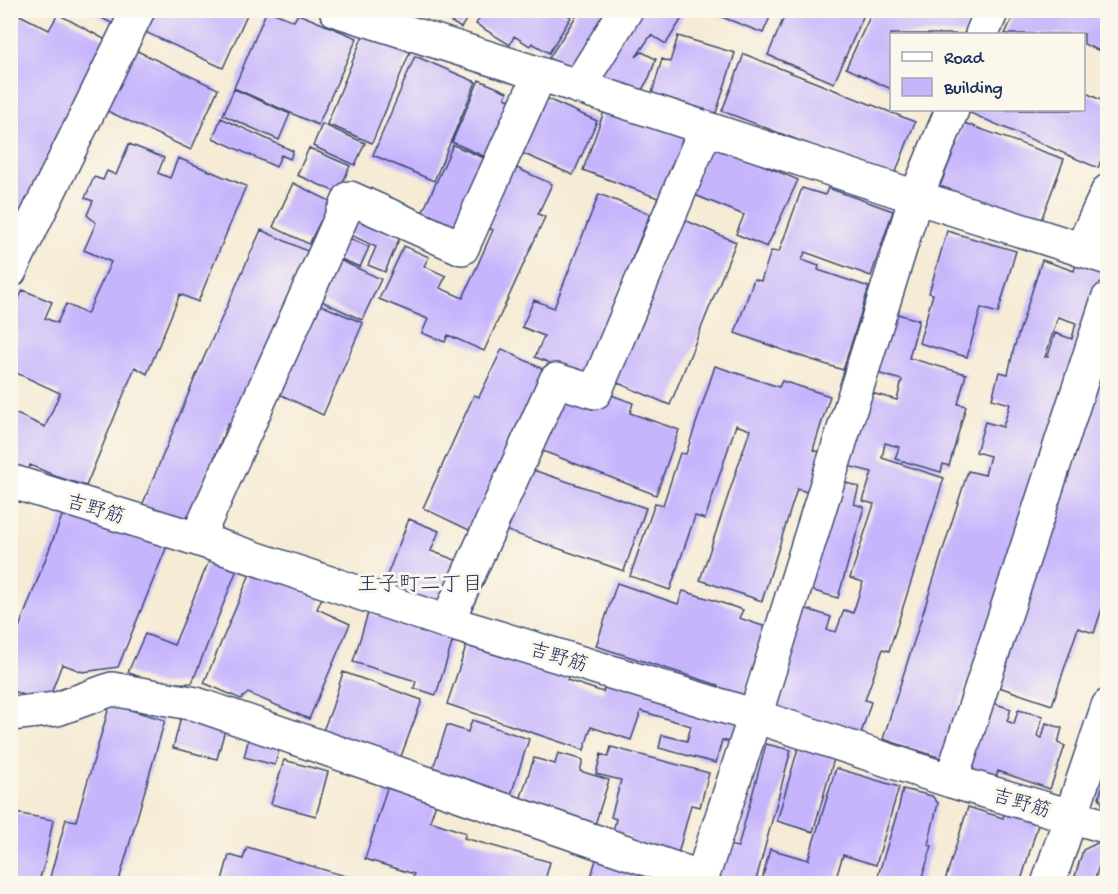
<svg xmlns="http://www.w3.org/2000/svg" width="1118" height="894" font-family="'Gochi Hand','Klee One',sans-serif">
<rect width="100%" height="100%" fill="#fbf7ec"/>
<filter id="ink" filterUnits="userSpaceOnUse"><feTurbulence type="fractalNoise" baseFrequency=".0167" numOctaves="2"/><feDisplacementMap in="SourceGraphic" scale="12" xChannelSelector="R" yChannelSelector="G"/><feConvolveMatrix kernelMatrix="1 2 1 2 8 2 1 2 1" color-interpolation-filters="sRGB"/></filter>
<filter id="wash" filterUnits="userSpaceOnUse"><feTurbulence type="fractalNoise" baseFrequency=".008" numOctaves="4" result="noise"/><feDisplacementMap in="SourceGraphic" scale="24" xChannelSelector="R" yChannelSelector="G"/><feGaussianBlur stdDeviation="1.35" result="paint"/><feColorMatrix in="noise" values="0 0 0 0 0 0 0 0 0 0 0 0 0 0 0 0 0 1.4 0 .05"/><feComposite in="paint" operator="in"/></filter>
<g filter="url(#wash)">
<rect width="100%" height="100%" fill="#f6ebd5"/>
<g id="blocks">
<path fill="#c6b4fd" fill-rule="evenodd" d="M10,10L49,30L58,14L106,40L10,232Z
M87,10H120L113,24Z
M155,10H249L223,68L145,32Z
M267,10L294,21L298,14L357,38L318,125L234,88Z
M432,10H472L461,28Z
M484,10H560L571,17L549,53L532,43L530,46L514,36L510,45L476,24Z
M580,10H615L574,74L549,58Z
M638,10H687L666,44L651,35L636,57L642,52L656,59L649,78L639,95L595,80Z
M704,10H773L763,33Z
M787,10H866L834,83L768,55Z
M873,10H974L964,34H891V89L846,68Z
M1016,10H1107V54L1084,44V34H1005Z
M364,33L410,52L372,143L327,124Z
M678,36L735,53L716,113L652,93L662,59L670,62Z
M133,49L218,89L191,150L105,110Z
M744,54L915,122L894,177L722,111Z
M415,56L476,82L434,181L373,155Z
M479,80L507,92L505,98L512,101L488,158L452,142Z
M234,89L290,114L279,140L223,115Z
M1084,92L1107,103V145L1098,168L970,113L972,110H1084Z
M541,96L597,121L573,175L517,151Z
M606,106L690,137L666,201L583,170Z
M221,118L293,151L290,159L281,155L276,167L213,138Z
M964,123L1064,159L1040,223L940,186Z
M322,124L365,143L355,165L313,146Z
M711,143L798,180L767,247L736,234L744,215L690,193Z
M129,144L164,158L158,173L170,178L178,158L246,186L198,302L180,294L147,374L135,367L86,486L58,477L30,465L25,479L10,472V411L45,427L60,393L10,370V318L23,290L52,302L45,318L57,323L66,304L87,314L111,262L84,250L96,223L87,215L93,201L85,198L94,177L103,180L107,171L116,175Z
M453,145L489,160L458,224L449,230L421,216Z
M309,148L350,166L338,193L297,175Z
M508,164L552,184L538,214L545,217L484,351L448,335L445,342L422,333L428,319L379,299L404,246L429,257L424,266L446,276L440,288L463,298L493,230L481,225Z
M293,183L332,202L322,223L320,222L309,244L273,227Z
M802,188L825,195L828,188L893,211L871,276L805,252L802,260L819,266L818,270L869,287L843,370L791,353L735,333L754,279L761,281L771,251L779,252Z
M599,194L650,214L585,377L535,357L544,336L522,327L534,300L554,308Z
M354,217L400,237L385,272L368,265L376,247L347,233Z
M680,218L736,242L670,405L613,381Z
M261,230L314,254L236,427L228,423L192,514L176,523L141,508L197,373Z
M947,231L1016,251L998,313L981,308L967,357L919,343L933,294L929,293Z
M344,236L369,247L360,267L336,257Z
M335,258L381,279L362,320L317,299Z
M1042,260L1074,271L1076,264L1107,274V285L941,758L883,739L968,471L985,475L990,456L976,452L985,422L1003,427L1010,404L992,399L999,372L1008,374L1014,348ZM1058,317L1076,323L1072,339L1055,333L1048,356L1045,357Z
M316,303L363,323L323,415L275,392Z
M890,312L919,320L909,358L966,374L958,404L966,406L949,466L943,464L941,472L895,459L899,447L885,443L882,458L944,478L889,651L883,649L865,700L871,702L858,743L764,714L798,606L831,617L827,630L836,632L844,610L853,613L863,582L850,578L874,504L863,501L872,472L844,465L864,391L897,400L902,380L873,372Z
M1107,329V593L1094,633L1078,628L1052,705L993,685Z
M502,349L545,370L471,531L423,508L474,395L479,397Z
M715,366L779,387L782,381L830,396L813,450L826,454L814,494L797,489L762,601L700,580L750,430L736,425L705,519L695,516L670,590L630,576L655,503L663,505L680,453L686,454Z
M559,384L606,393L633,403L630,413L679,430L656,495L535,448Z
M521,466L646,508L624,571L499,528Z
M841,481L859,487L854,504L864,507L838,598L804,588Z
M66,506L167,546L118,667L83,672L62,664L47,704L10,690V651Z
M409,519L439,531L431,551L458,561L441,606L384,583Z
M211,556L238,567L192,683L155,684L128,672L145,634L174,645Z
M253,567L322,598L317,609L350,624L309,719L248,693L241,699L204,683Z
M617,583L678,604L683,591L710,599L743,610L739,618L766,627L743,702L716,693L718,685L596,646Z
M368,613L453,640L436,695L414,688L416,681L353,662Z
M470,635L572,669L567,680L603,692L607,678L740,724L734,743L722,740L716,763L659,748L662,735L687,741L691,726L641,711L631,740L591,727L584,750L447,704Z
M343,672L422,700L397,767L320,738L332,708Z
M993,703L1011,709L1007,721L1014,724L1018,710L1043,716L1037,736L1042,738L1046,723L1062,728L1058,743L1065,746L1050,789L998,771L996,778L964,769Z
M110,704L165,720L118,884H48L66,819L76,821Z
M183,710L227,722L217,759L173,748Z
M472,720L529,739L509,801L431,775L447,725L468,732Z
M251,730L282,738L275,765L244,757Z
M766,744L791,750L755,884H716L727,845L738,847Z
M799,745L835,755L813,832L777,821Z
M611,747L709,773L700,807L691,805L678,854L629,841L630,836L613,831L616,819L611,817L621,780L596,774L601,754L608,757Z
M558,753L583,760L580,771L609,780L594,828L519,803L534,758L555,764Z
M284,760L328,772L316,816L271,804Z
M836,768L899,787L876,865L843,855L834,884H761L770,849L808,860Z
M1107,773V814L1099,797Z
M387,788L436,803L430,821L466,833L464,838L550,862L544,884H419L412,881L414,874L365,859Z
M903,789L932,796L938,803L928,845L932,846L920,884H893L877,879L898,810Z
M968,807L1003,818L1005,810L1039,821L1020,884H944Z
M10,812L53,820L45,862L38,884H10Z
M1101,841L1106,843L1094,882L1075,876L1083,850Z
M247,847L369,883L368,884H221L229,855L243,859Z
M1107,853V884H1098Z
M597,856L686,884H589Z"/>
</g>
</g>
<g filter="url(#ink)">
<use href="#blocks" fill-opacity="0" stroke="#3c4b70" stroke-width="1.5"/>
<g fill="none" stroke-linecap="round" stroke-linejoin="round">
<defs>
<path id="minor" d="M336,10L540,74L916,197L1108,258
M982,34L992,10
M578,87L626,10
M1081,250L1108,191
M10,271L138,10
M10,481L197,539L447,622L755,716L951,781L1108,827
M197,539L350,198L462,248L540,74
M447,622L556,380L595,392L706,128
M10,714L57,709L112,689L196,704L702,878
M951,781L1108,299
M700,884L755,716L916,197L952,110
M1048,884L1108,706"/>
</defs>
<use href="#minor" stroke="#3c4b70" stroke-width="36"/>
<use href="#minor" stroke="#fff" stroke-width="33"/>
</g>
</g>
<g text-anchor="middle" stroke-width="6" stroke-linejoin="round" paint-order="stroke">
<g font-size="20" fill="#1b2f5e" stroke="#fbf7ec">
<text transform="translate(96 508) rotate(17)" y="7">吉野筋</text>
<text transform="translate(559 656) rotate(17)" y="7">吉野筋</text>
<text transform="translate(1022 802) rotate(17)" y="7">吉野筋</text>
</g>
<g font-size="21" fill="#1b2f5e" stroke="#fbf7ec">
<text x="420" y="590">王子町二丁目</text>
</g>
</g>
<rect width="1118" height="894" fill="none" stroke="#fbf7ec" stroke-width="36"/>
<rect x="890" y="33" width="195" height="78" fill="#fbf7ec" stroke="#a1a7b3" stroke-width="1.5"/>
<rect x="902" y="52" width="30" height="9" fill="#ffffff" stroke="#a1a7b3" stroke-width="1.5"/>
<text x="944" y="63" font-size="18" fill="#1b2f5e">Road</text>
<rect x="902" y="78" width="30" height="18" fill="#c6b4fd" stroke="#a1a7b3" stroke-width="1.5"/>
<text x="944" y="93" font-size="18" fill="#1b2f5e">Building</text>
</svg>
